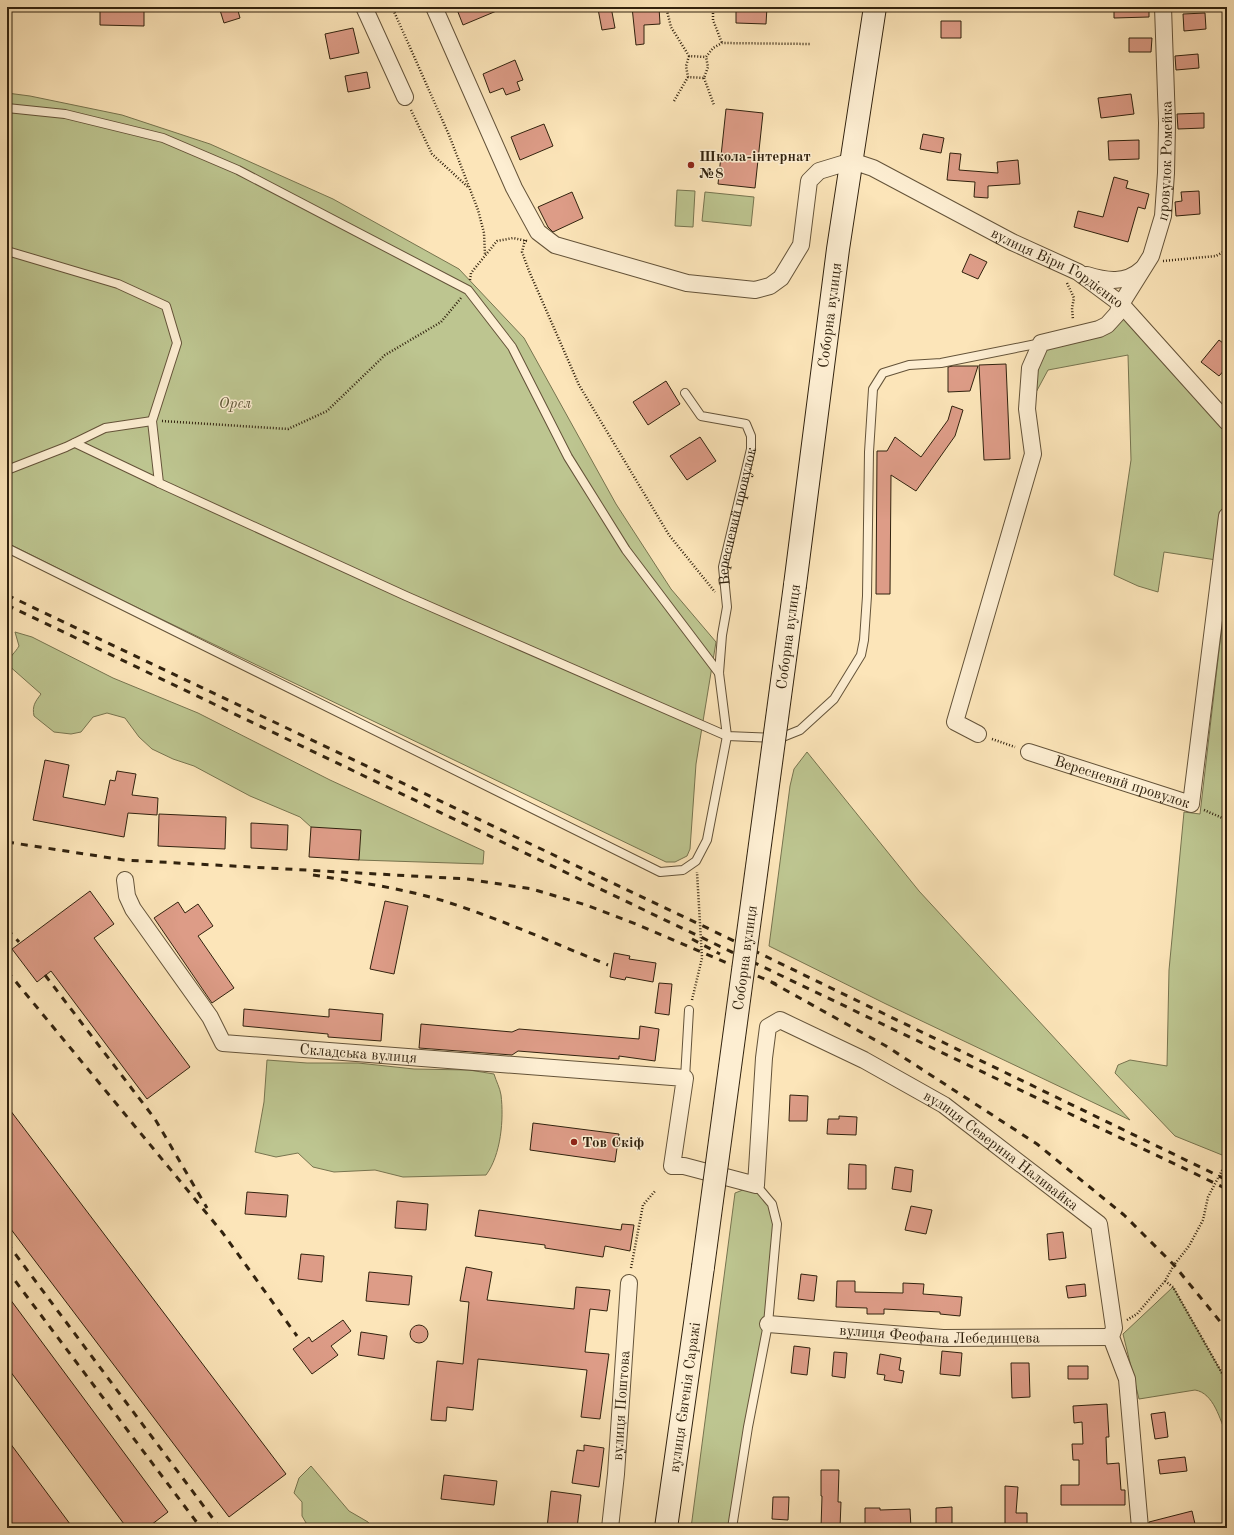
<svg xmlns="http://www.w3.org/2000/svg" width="1234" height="1535" font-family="'Old Standard TT',serif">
<rect width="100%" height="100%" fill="#fce5b9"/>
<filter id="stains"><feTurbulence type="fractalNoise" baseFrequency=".005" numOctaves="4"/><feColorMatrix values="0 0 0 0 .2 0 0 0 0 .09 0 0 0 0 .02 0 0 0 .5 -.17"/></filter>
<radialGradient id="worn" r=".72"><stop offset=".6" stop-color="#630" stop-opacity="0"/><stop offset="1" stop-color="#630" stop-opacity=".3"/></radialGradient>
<path fill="#bdc590" stroke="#77744f" d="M7,93L30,96L122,115L210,144L333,199L459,269L524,338L616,504L671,589L716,642L696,764L690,849L687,856L675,862H666L130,604L7,543Z
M677,190L695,191L693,227L675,226Z
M705,192L754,197L751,226L702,221Z
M1119,308L1227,422V516L1223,561L1164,552L1158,592L1138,586L1114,575L1131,460L1128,355L1048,370L1027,409L1041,343L1099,329Z
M1227,582V1157L1175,1136L1115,1073L1118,1065L1130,1060L1167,1066L1169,970L1184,812L1200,814Z
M15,632L32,637L113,678L198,713L330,780L484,851L483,864L359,860L311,827L300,817L250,796L194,766L173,759L152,749L139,737L125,718L107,713L93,717L81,732L71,734L54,732L34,716C32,706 35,702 41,694L7,664C9,657 15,653 19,646Z
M807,752L919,891L1130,1120L886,1004L769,946L790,786L794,769Z
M267,1060L307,1063H358L414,1069L469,1070L494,1074C496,1081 500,1088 501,1095C504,1119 501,1155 486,1175L403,1177L375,1170L334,1172L313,1167L298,1153L276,1157L255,1152L264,1102Z
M756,1185L772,1204L777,1224L768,1324L732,1528H691L735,1193Z
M1173,1287L1227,1382V1436C1220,1420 1214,1393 1195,1390L1139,1399L1123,1334Z
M311,1466L349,1511L368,1522L372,1528H309L302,1516V1502L294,1493L299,1478Z"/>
<path fill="#dd9c87" stroke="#31220e" d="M100,7H144V26L100,25Z
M219,7H237L240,18L224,23Z
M456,7H506L463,25Z
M611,7L615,28L602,30L598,9Z
M632,7H659L660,24L644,25V44L636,45Z
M736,7H767L766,24L736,23Z
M1114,7H1149V17L1114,18Z
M1205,13L1206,29L1184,31L1183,14Z
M941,21H961V38H941Z
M353,28L359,53L330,59L325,34Z
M1129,38H1152L1151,52H1129Z
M1198,54L1199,68L1176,70L1175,56Z
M515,60L523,80L517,82L520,90L506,95L503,88L490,93L483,74Z
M367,72L370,88L348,92L345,76Z
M1131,94L1134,114L1101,118L1098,98Z
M726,109L763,113L755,188L718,184Z
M1204,113V128L1178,129L1177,114Z
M544,124L553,146L520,160L511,137Z
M923,134L944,138L941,153L920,149Z
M1139,140V159L1109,160L1108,141Z
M950,153L961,154L959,170L998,173L997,162L1018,160L1020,184L988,186V198L974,197L975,182L947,180Z
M1114,177L1128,181L1126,188L1149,194L1145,209L1138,207L1128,242L1074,227L1078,211L1103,217Z
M1199,191L1200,214L1176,216L1175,202L1182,201L1181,192Z
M572,192L583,218L553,232L548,227L538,207Z
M970,254L987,262L978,279L962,272Z
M1219,340L1227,346V367L1219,376L1201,362Z
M1006,364L1010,459L984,460L979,365Z
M953,366H978L970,391L948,392V367Z
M666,381L680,404L648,425L633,402Z
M952,406L963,410L955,436L916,491L891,475L890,594H876L877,451H887L895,437L921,457L948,420Z
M700,437L716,461L687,480L670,456Z
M45,760L69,765L63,797L105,805L110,780L115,781L117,771L136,774L132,795L158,798L157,815L128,813L124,837L33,820Z
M159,814L226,817L225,849L158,846Z
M251,823L288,825L287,850L251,848Z
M311,827L361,830L359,860L309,857Z
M90,891L114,924L94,938L190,1067L147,1099L51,971L37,982L12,949Z
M385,901L408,906L394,974L370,969Z
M178,902L185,913L198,904L213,926L198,936L234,988L212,1003L154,918Z
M614,953L630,956L629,959L656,963L653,982L626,977L625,980L610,977Z
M659,983L672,984L669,1015L655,1013Z
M244,1009L329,1017V1009L383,1014L381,1041L328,1037V1034L243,1026Z
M421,1024L512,1032L519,1029L639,1039L640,1026L659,1029L655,1061L619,1056V1059L518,1051L512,1055L419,1048Z
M790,1095L808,1096L807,1121H789Z
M7,1106L286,1474L229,1517L7,1224Z
M839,1116L857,1117L856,1135L827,1134L828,1119H839Z
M533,1123L619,1134L615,1162L530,1150Z
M849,1164L866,1165V1189H848Z
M895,1167L913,1170L911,1192L892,1189Z
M247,1192L288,1195L286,1217L245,1214Z
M397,1201L428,1204L426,1230L395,1228Z
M911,1206L932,1210L926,1234L905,1230Z
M479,1210L621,1230L622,1224L634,1225L630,1251L605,1246L603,1257L545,1248V1245L475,1236Z
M1063,1232L1066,1258L1049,1260L1047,1234Z
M301,1254L324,1256L322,1282L298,1279Z
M466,1267L492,1272L487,1300L574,1309L576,1287L610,1290L607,1311L590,1309L585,1352L609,1354L600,1419L581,1417L587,1370L478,1359L473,1410L447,1407L446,1421L431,1420L437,1361L463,1364L469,1302L460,1301Z
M369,1272L412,1276L409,1305L366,1301Z
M801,1274L817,1276L814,1301L798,1299Z
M837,1281H855V1292L903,1293V1283L924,1284L923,1294L962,1297L960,1316L940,1314V1312L884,1309V1314H867V1308L836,1307Z
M1085,1284L1086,1296L1068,1298L1066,1286Z
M7,1295L168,1512L147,1528H127L7,1367Z
M343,1320L351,1331L331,1346L338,1355L312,1374L293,1349L309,1337L312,1342Z
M410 1334a9 9 0 1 1 18 0a9 9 0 1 1-18 0Z
M361,1332L387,1336L384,1359L358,1355Z
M794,1346L810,1348L807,1375L791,1373Z
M942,1351L962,1353L960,1376L940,1374Z
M834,1352L847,1353L845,1378L832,1376Z
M880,1354L901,1358L899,1370L904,1371L902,1383L884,1380L885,1375L877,1374Z
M1011,1363H1029L1030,1397L1012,1398Z
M1068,1366H1088V1379H1068Z
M1107,1404L1109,1437H1106L1107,1464L1119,1463L1121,1490H1125V1505H1061V1485H1079V1460H1073L1072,1444H1083L1082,1422L1074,1423L1073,1406Z
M1165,1412L1168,1437L1155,1439L1151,1414Z
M7,1439L73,1528H7Z
M584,1445L604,1448L599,1487L572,1483L577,1450L584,1451Z
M1185,1457L1187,1471L1160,1474L1158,1460Z
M821,1470H839L838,1502H841L840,1528H821L822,1496H821Z
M444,1475L497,1481L494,1505L441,1499Z
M1005,1486L1018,1487L1016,1513H1027V1525H1021V1528H1005Z
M551,1491L581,1495L577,1528H547Z
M773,1497H789L788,1520L772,1519Z
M952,1507V1528H936V1508Z
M865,1508H880V1510L910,1509L911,1528H865Z
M1192,1511L1195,1524L1182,1528H1149V1522Z"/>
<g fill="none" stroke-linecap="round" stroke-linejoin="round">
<defs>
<g id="lane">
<path d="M7,108L65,114L163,138L238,170L468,290L512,347L568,457L626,550L719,673"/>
<path d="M7,251L118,284L166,306L177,343L152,421L159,483L406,596L727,736L780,738L800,730L834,699L861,655L864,640L867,596L869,452L873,389L883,373L909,365L941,363L1041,343"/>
<path d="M75,443L159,483"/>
<path d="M7,470L66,447L105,428L152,421"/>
<path id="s1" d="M7,548L660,872L683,870L696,861L707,840L727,736L719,673L722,635L727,607L723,567L751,449V436L746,424L701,416L685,393"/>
<path d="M685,1078L689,1010"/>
<path d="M732,1528L748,1427L768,1324L777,1224L772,1204L756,1185"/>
</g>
<g id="street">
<path d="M364,7L405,97"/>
<path id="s2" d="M434,7L514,188L538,232L555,245L687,283L755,290L770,286L781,278L801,245L809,181L819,171L852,161L873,168L1012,242L1078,272L1121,304L1227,422"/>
<path d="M1087,275C1106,281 1126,284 1142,269"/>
<path id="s3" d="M978,734L955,722L1033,454L1027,409L1030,368L1041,343L1099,329L1107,325L1117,314L1121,304L1151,256L1163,216L1166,173L1167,123L1163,7"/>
<path id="s4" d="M1029,752L1191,804L1227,516"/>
<path id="s5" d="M125,880L127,896L133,909L210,1017L223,1043L685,1078L672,1166H684L756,1185L764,1058L768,1027L780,1020L864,1060L944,1105L1099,1224L1114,1328L1111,1337L1127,1379L1140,1528"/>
<path id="s6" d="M768,1324L943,1338L1111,1337"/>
<path id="s7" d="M610,1528L616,1474L629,1283"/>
</g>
<g id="secondary">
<path id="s8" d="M795,585L838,249L875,7"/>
<path id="s9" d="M666,1528L703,1267"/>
</g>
</defs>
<use href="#lane" stroke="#645339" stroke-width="10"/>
<use href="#street" stroke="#645339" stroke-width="18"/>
<use href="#secondary" stroke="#31220e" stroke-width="24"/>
<path stroke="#31220e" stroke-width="2.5" stroke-dasharray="1 2" stroke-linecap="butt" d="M392,7L449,135L478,210L484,233L485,255
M666,7L671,27L689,56L706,57L713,48L722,43L811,44
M713,7V20L722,43
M689,56L686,66L688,77L704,78L708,67L706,57
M704,78L714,105
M674,101L688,77
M411,110L432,154L469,188
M525,240L522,252L529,271L579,385L669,535L715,592
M1163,261L1216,256L1227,250
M470,280L471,273L497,241L513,238L527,241
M1067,283L1074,298L1072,308L1073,320
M162,421L288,429L327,411L385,355L441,322L461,298
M992,739L1015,747
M1204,810L1227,820
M692,1000L702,958L697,872
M631,1268L643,1205L656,1190
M1165,1281L1173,1287L1227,1382
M1127,1320L1137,1314L1165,1281L1174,1265L1189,1246L1203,1220L1208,1197L1227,1161"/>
<use href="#lane" stroke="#fdeed2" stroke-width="8"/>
<use href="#street" stroke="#fdeed2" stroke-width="16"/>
<use href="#secondary" stroke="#fdeed2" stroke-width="22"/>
<path stroke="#31220e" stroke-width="3" stroke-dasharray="7 7" stroke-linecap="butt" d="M7,595L701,925L1227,1180
M7,605L1227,1189
M7,842L124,860L467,879L532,889L586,905L636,924L776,984
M313,875C357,882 401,888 444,901C500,919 554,943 608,965
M7,929L19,942
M692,939L720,954
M7,971L222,1232L297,1336
M45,975L155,1119L207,1208
M771,982L886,1046L1037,1144L1124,1215L1174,1265L1227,1330
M7,1243L220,1528
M7,1270L201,1528"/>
<defs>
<g id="secondary-bridge">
<path id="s10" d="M703,1267L795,585"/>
</g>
</defs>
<use href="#secondary-bridge" stroke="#31220e" stroke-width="24" stroke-linecap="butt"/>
<use href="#secondary-bridge" stroke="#fdeed2" stroke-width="22"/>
</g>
<g fill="#8f2418" stroke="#fdeed2" stroke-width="1.5">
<circle cx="691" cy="165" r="4"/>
<circle cx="574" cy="1142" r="4"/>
</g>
<g text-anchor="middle" stroke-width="3" stroke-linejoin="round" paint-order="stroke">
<g font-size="15" font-weight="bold" fill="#31220e" stroke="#fdeed2" text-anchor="start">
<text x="699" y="161">Школа-інтернат<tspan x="699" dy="17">№8</tspan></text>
<text x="582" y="1147">Тов Скіф</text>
</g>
<g font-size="15" fill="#31220e" stroke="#fdeed2">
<text dy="5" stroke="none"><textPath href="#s3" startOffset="667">провулок Ромейка</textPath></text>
<text dy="5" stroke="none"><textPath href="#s2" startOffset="888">вулиця Віри Гордієнко</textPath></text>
<text dy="5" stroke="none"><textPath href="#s8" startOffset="272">Соборна вулиця</textPath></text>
<text dy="5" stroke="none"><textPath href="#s1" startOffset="1120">Вересневий провулок</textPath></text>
<text dy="5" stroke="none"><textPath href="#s10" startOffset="636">Соборна вулиця</textPath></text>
<text dy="5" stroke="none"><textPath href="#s4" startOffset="98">Вересневий провулок</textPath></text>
<text dy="5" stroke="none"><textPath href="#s10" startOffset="312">Соборна вулиця</textPath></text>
<text dy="5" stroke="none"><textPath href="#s5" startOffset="328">Складська вулиця</textPath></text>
<text dy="5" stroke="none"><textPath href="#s5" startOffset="1261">вулиця Северина Наливайка</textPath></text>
<text dy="5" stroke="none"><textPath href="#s6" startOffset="172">вулиця Феофана Лебединцева</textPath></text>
<text dy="5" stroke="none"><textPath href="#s9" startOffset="132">вулиця Євгенія Саражі</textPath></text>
<text dy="5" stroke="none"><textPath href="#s7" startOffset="123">вулиця Поштова</textPath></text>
</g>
<g font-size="15" font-style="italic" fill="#5b5335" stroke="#fdeed2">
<text x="235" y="408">Орел</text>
</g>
</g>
<rect width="1234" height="1535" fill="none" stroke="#fce5b9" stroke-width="24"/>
<rect x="8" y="8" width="1218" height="1519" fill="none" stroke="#31220e" stroke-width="2"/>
<rect x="12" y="12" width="1210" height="1511" fill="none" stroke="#31220e"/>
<rect width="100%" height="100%" filter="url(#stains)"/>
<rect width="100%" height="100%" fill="url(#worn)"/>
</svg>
